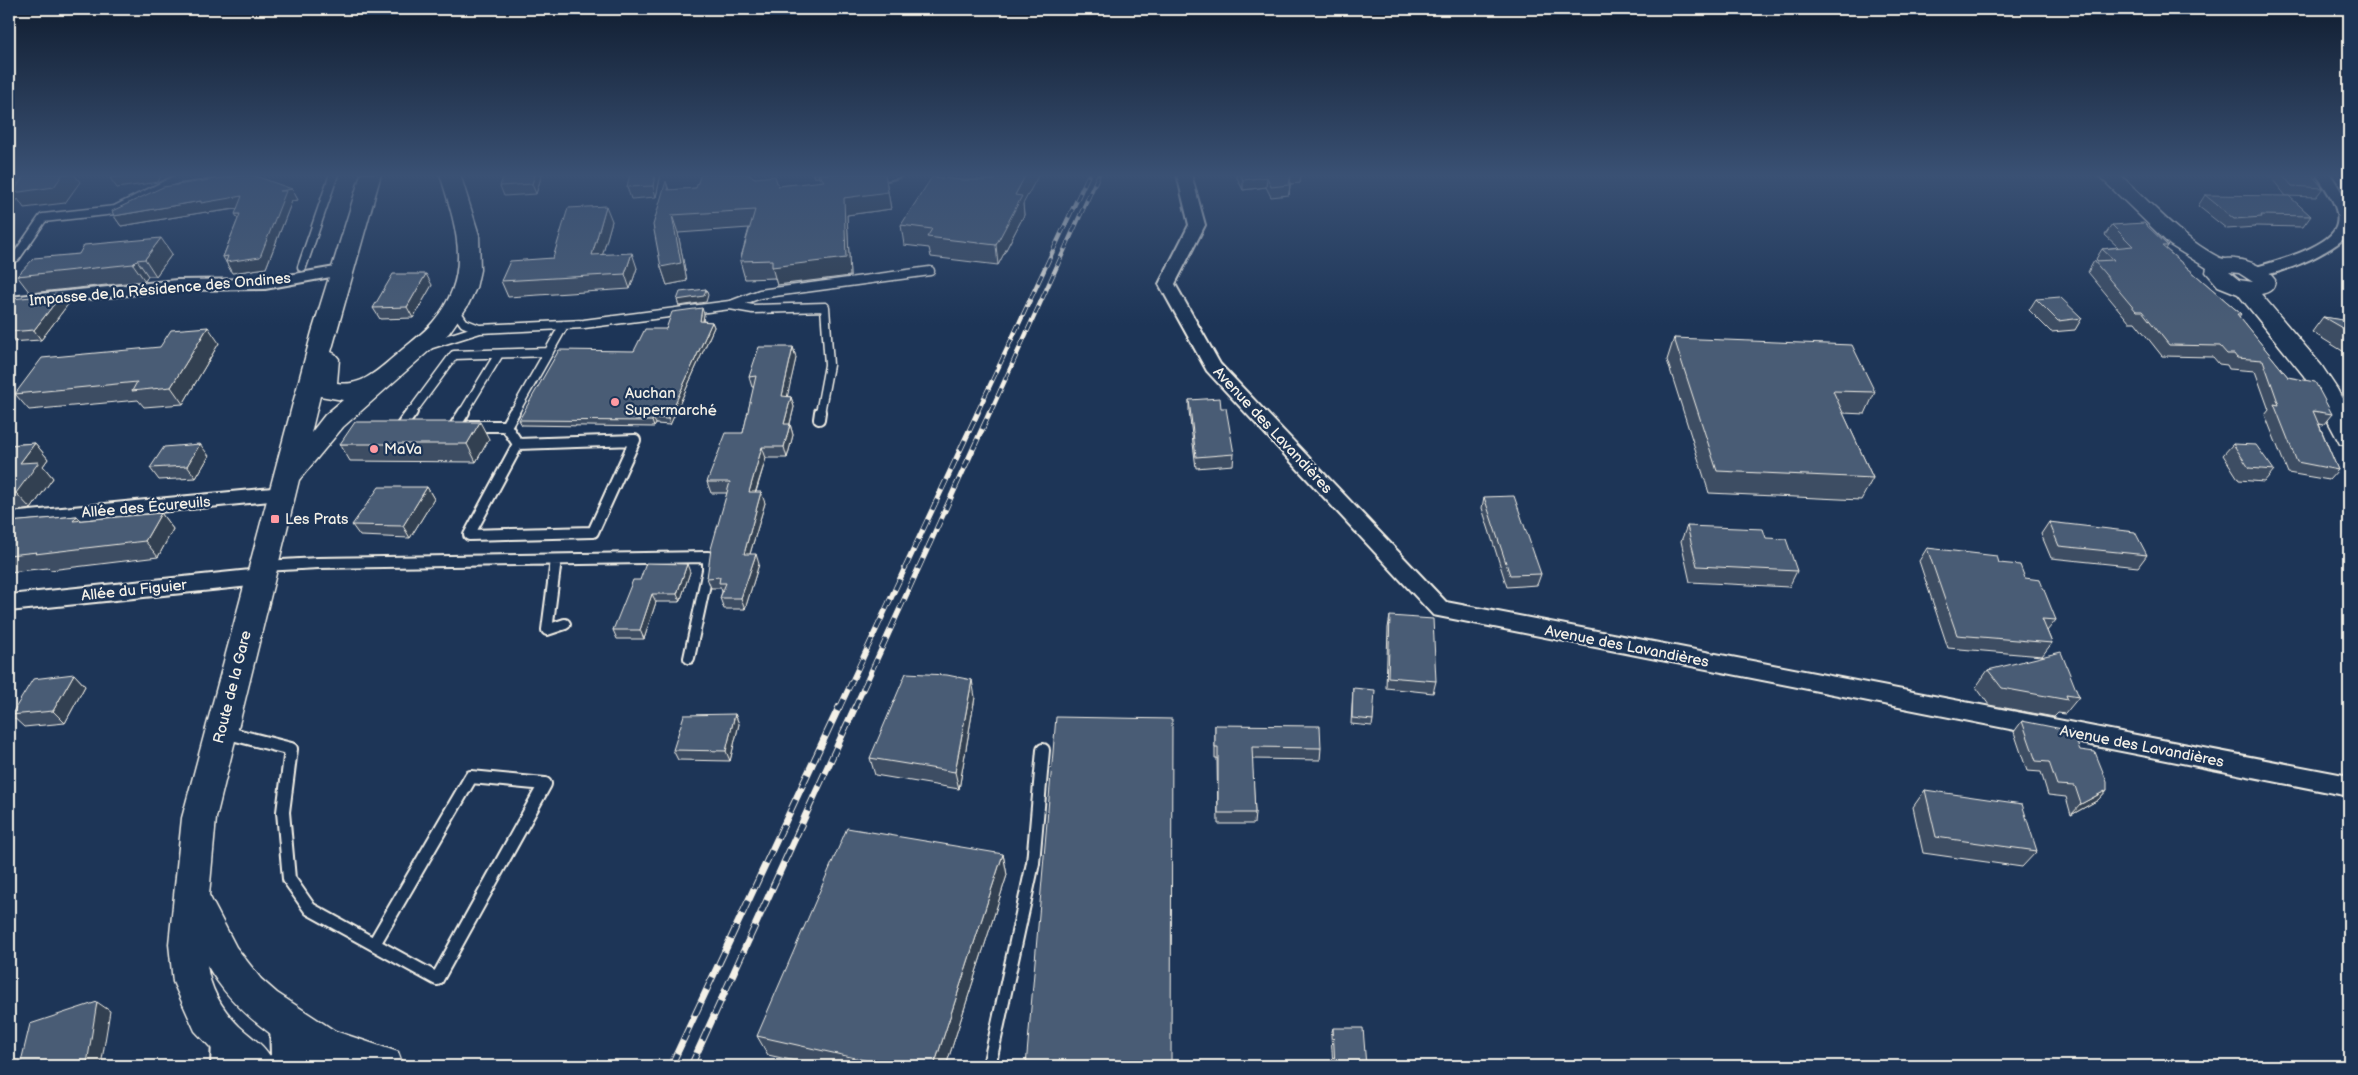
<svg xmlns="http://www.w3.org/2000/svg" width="2358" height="1075" font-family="'Balsamiq Sans',sans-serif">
<rect width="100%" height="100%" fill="#1d3557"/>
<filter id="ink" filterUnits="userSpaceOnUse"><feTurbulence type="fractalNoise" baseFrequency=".02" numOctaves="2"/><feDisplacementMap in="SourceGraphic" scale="10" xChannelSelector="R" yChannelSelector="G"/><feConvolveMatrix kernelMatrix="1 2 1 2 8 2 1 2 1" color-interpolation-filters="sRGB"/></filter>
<g filter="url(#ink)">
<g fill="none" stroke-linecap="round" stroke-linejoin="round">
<path fill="#5e6d82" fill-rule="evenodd" d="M9,174H51L47,181L9,193Z"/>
<defs>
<path id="service-far2" d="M16,257L43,218L115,210L177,179L212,174
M302,267L334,174
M731,305L760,294L930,271
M455,310L464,323L479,329
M429,345L480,329L584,324L730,305L753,309L825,307L829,365L820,413
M411,413L454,355L549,352
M463,413L499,354
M514,413L564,325"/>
<path id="service-far1" d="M514,412L506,426L518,444
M819,419L820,412
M455,426L464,412
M470,426H506
M408,427H401L412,412
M635,440L593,532L469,535L518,444Z
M556,560L547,630L565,624
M264,566L318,563L708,557V570L689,658"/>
<path id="service" d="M224,732L291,749L283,812L289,879L310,909L437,979L545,784L471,777L374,944
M989,1066L1033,863L1043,750"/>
<path id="minor" d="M856,174H903C897,181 856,185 851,178Z
M1177,174H1191L1205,225L1175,284L1220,364L1446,602L2349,776V796L1433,615L1207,371L1159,284L1189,225Z
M2316,174H2330C2344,195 2353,207 2349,233C2336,251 2270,281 2249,275L2247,272L2249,269C2270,263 2333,247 2337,224C2341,207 2324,187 2316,174Z
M341,266L347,268L349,271L347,274L265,289L177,290L9,307V297L177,280L265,279Z
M283,487L290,489L293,494L290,499L9,527V513Z
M260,569L267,572L270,577L267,582L260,585L9,611V595Z
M284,1009L294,1013L298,1022V1051L321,1056L325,1066H264L268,1056L271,1055L270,1022L274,1013Z
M226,1025L236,1029L240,1039L239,1066H211L212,1039L216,1029Z"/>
<path id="secondary" d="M361,174H381L331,352L335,354L339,359L337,383C362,387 378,370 396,355C408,344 423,334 433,322C474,274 456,227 440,174H460L479,235L480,270L476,288L467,307L449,333L343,427L299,480L216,818L209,895L236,947L261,979L277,993L335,1031L398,1052L403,1066C388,1067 340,1069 326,1066C315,1063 305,1056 295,1050C259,1028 228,1002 207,965C210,989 222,1009 239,1026C254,1040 267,1046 275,1066H228L195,1031L173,982L169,944L182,818L312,332ZM320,396L343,400L325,415L311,433Z
M2097,174H2119C2151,203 2181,238 2220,258C2225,260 2230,258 2235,259C2251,261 2266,267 2275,280C2274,290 2270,292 2261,294L2321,365L2337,389L2349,412V446L2340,444L2304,376L2238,294L2218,286L2206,272L2207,268L2170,245ZM2229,272L2239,273L2253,282L2239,280Z"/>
</defs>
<use href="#service-far2" stroke="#f4f1e8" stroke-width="11"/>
<use href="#service-far1" stroke="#f4f1e8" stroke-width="14"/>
<use href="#service" stroke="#f4f1e8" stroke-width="16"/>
<use href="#minor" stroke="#f4f1e8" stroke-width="4"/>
<use href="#secondary" stroke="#f4f1e8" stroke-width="3"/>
<use href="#service-far2" stroke="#1d3557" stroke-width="8"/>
<use href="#service-far1" stroke="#1d3557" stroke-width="10"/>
<use href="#service" stroke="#1d3557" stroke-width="12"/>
<use href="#minor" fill="#1d3557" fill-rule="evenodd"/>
<use href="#secondary" fill="#1d3557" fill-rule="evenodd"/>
<defs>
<path id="rail-far2" d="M977,413L1089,174
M990,413L1099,174"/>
<path id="rail-far1" d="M839,709L978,412
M854,709L990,412"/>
<path id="rail" d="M671,1066L839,707
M691,1066L855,707"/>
</defs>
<use href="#rail-far2" stroke="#f4f1e8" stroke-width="4.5"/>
<use href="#rail-far1" stroke="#f4f1e8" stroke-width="5.5"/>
<use href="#rail" stroke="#f4f1e8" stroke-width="7"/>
<use href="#rail-far2" stroke="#1d3557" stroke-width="3" stroke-dasharray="9" stroke-linecap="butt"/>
<use href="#rail-far1" stroke="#1d3557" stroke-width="4" stroke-dasharray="11" stroke-linecap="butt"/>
<use href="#rail" stroke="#1d3557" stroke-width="5" stroke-dasharray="14" stroke-linecap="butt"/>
</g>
<path fill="#3e4e64" stroke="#f4f1e8" d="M542,174L536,194L504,196L500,186Z
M630,174H661L656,197L631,199L627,187Z
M701,174H749V175L755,178L778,186L820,182L819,177H814L812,174H885L891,209L847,215L850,276L777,285L775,278L745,279L740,261L749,228L678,233L687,281L667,285L661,267L666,181L669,190L696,188Z
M1235,174H1301L1300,183L1290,184L1289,195L1271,197L1266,187L1243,190Z
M2268,174H2318L2315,179L2323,188L2316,197L2286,196Z
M292,189L298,200L291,201H292L266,268L232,273L223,257L238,219L237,209L207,213L206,212L121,226L114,216Z
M2205,195L2311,216L2303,227L2256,226L2255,227L2227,229L2198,206Z
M1023,204L1024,215L998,265L931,257L929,248L904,245L901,225Z
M612,221L602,255L637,268L630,289L508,297L501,281L553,258Z
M2112,225L2168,246L2166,249L2241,314L2239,317L2288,377L2332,414L2323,425L2319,424L2338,470L2329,480L2288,473L2265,415L2269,410L2255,371L2229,369L2227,365L2219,364L2213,357L2162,356L2135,322H2129L2088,272L2094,261H2098L2096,259L2102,249L2118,247L2105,235Z
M172,254L156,276H148L145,281L30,293L17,276Z
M432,285L413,318L380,319L373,308Z
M62,294L69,303L41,340L9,342V301Z
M2036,299L2082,318L2075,330L2051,332L2029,310Z
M2349,312V355L2312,332L2323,317L2343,320Z
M704,314L703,321L712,322L714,327L670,425L656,424L654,427L522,425L519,420L634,351L666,329Z
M1674,338L1875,392L1865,414L1843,413L1873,478L1861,500L1709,493L1667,360Z
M219,343L183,404L144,407L138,400L29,410L15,394Z
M793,347L796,358L787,396L791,397L794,407L790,424L793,435L787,458H766L756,492L765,503L750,554L759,564L745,609H724L720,598L722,592L721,588H711L707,578L727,493H711L707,482L743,433L754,387H752L749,377Z
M1189,400L1221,408L1234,454L1233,465L1196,468L1189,411Z
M489,439L476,462L350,461L340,444Z
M35,443L48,459L43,466L53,478L31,509L9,512V445Z
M2233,444L2274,470L2264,482L2239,480L2223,455Z
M209,456L196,478L159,480L150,468Z
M427,487L434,499L410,538L360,536L352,525Z
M1484,497L1541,574L1537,585L1507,587L1482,508Z
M161,513L173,529L158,557L50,570L48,568L9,572V519L11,522L77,516L82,521Z
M2049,522L2147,555L2138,567L2051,558L2041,534Z
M1687,526L1797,571L1789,587L1690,582L1681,541Z
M1927,548L1999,563L2025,578L2056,620L2047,631L2052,643L2042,656L1948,648L1919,561Z
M690,572L680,602H656L644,639H617L613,630L640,580Z
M1390,616L1436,681L1433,693L1386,688L1388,628Z
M1988,670L2079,697L2065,714L2058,713L2054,717L1989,705L1976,687Z
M74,674L85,686L65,723L24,727L11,715Z
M1353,688L1373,720L1372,726L1351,724Z
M975,697L959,789L875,775L870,758Z
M735,714L739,724L730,761L678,760L673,750Z
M2022,721L2080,750L2107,790L2098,800L2071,815L2066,797L2048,795L2041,772L2027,771L2014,732Z
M1215,725L1321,748L1320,760L1252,759L1255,813L1254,824H1218L1217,758H1215Z
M1925,790L2037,851L2022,867L1923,853L1913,807Z
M1003,854L1007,875L946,1066H818L768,1055L757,1036Z
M1333,1028L1366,1066H1333L1331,1035Z"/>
<path fill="#324051" stroke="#f4f1e8" d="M63,174H74L80,182L65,203L24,208L18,199L9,213V181L12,176L23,191Z
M133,174H162L158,182L117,188L110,178Z
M535,174H542L536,194L532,184Z
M655,174H661L656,197L653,186Z
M813,174H818L819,177H814Z
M885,174L891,209L847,215L850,276L777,285L772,267L844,198Z
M1026,174H1039L1023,204L1024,215L998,265L996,245L1015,195Z
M1291,174H1301L1300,183L1290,184L1289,195Z
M1267,177L1266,187L1243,190V180Z
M292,189L298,200L291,201H292L266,268L232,273L226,262L280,191Z
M242,196L248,207L207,213L206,212L121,226L114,216L201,201Z
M606,206L612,221L598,271L592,255Z
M235,214H240L242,225Z
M672,215L678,233L687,281L667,285L661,267Z
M161,238L172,254L156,276L145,259Z
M632,253L637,268L630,289L625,274Z
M137,260L148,276L145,281L133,264Z
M426,274L432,285L413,318L407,307Z
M706,289L708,295L706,302L679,306L677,300Z
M62,294L69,303L41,340L34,330Z
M702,308L704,314L702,327L700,321Z
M712,322L714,327L670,425L668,419Z
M208,327L219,343L183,404L171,387Z
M793,347L796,358L785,407L782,396Z
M791,397L794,407L787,435L784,424Z
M653,418L656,424L654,427L652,421Z
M480,422L489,439L476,462L467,444Z
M790,424L793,435L787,458L784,447Z
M35,443L48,459L43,466L53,478L31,509L16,493L20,463Z
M200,444L209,456L196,478L187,466Z
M762,447L766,458L752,503L749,492Z
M427,487L434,499L410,538L403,526Z
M761,492L765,503L747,564L744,554Z
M161,513L173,529L158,557L145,541Z
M77,516L91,531L73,521Z
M756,554L759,564L745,609L741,598Z
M687,564L690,572L680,602L677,594Z
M652,594L656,602L644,639L640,630Z
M74,674L85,686L65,723L53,711Z
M972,680L975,697L959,789L955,772Z
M735,714L739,724L730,761L726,751Z
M2107,790L2098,800L2071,815L2081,804Z
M1003,854L1007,875L946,1066H934Z
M97,1002L110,1011L101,1066H82Z"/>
<path fill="#485b74" stroke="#f4f1e8" d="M25,174H63L54,187L13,193Z
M112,174H133L110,178Z
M250,174L292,189L280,191H286L260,257L226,262L228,256L223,257L240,214H235L242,196L201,203V201L114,216L112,211L163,187Z
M504,174H535L532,184L500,186Z
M630,174H655L653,186L627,187Z
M701,174H747L755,178L775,176L778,186L824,181L819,174H885L888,192L844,198L846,258L772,267V260L740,261L755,210L672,215L681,263L661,267L653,225L666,181L668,190L696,188Z
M998,174H1026L1015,195L1022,196L996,245L927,237L932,229L901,225L932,177L962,180H995Z
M1240,174H1291L1289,185L1271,187L1267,177L1243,180Z
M2282,174H2311L2323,188L2292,186Z
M2205,195L2289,196L2311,216L2261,215L2262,217L2234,219Z
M606,206L592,255L632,253L625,274L501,281L510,261L553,258L568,208Z
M2144,223L2168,246H2162L2241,314H2237L2288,377L2315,382L2332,414L2313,411L2338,470L2297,462L2274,404L2279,405L2263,360L2237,358L2234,354H2227L2220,346L2169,345L2142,311H2136L2094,261L2114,260L2102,249L2133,246L2112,225Z
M161,238L145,259L137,260L133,264L17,276L34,258L79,254L84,245Z
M393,274H426L407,307L373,308Z
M706,289L704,296L677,300L680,292Z
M62,294L34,330L9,332V301L11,299Z
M2060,297L2082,318L2058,321L2036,299Z
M702,308L700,321L712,322L668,419L653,418L652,421L519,420L559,350L634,351L645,329H666L672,312Z
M2323,317L2349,321V332Z
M208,327L171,387L132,391L137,382L15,394L42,358L160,347L171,330Z
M1674,338L1852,345L1875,392L1833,391L1873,478L1717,471Z
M759,347H793L782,396L791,397L784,424H790L784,447H762L749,492H761L744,554H756L741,598H720L726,583H719L720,577L707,578L711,549L730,482H707L726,433H743L756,376L749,377Z
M1220,398L1221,408H1226L1234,454L1196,457L1189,400Z
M355,422H480L467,444H340Z
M35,443L20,463L39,462L16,493L9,494V445Z
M200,444L187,466L150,468L164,447Z
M2233,444L2256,445L2274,470L2249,468Z
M379,487H427L403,526L352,525Z
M1514,496L1541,574L1510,575L1484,497Z
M161,513L145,541L35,554L37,552L9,555V522L77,516L73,521Z
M2049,522L2135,532L2147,555L2059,546Z
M1687,526L1763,529L1766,538L1786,539L1797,571L1697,566Z
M1927,548L1997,556L1999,563L2020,565L2025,578L2040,580L2056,620L2042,619L2052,643L1957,635Z
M646,563L687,564L677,594H652L640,630H613L633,580H640Z
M1390,616L1433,619L1436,681L1388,677Z
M2061,652L2079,697L2066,695L2068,700L2002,688L1988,670Z
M906,673L947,675L972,680L955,772L870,758Z
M74,674L53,711L11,715L33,679Z
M1353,688L1375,690L1373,720L1352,718Z
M735,714L726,751L673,750L684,715Z
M1056,717L1172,719L1171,1066H1026Z
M2022,721L2072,731L2080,750L2095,752L2107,782V790L2081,804L2075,786L2057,785L2049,762L2036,761Z
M1215,725L1320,726L1321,748L1252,747L1255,813H1218V747H1215Z
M1925,790L2022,804L2037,851L1936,837Z
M847,828L1003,854L934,1066H891L757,1036Z
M97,1002L87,1064L82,1066H20L30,1024Z
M1333,1028H1363L1366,1066H1335Z"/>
</g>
<linearGradient id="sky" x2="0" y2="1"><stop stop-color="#101d30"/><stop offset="0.54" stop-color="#3a5174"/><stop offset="1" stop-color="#3a5174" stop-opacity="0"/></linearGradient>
<rect width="2358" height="325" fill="url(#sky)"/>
<g fill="#ff9aa2" stroke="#1d3557" stroke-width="2">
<circle cx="615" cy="402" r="5"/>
<circle cx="374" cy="449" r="5"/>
<rect x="270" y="514" width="10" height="10" rx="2.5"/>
</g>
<g text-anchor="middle" stroke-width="4.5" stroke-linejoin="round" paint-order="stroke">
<g font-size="15" fill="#f4f1e8" stroke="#1d3557">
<text transform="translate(160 289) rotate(-5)" y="5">Impasse de la Résidence des Ondines</text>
<text transform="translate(1273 430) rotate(47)" y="5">Avenue des Lavandières</text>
<text transform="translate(146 507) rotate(-5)" y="5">Allée des Écureuils</text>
<text transform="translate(134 590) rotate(-6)" y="5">Allée du Figuier</text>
<text transform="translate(1627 646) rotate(11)" y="5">Avenue des Lavandières</text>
<text transform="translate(232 687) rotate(-76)" y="5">Route de la Gare</text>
<text transform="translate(2142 746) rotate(11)" y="5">Avenue des Lavandières</text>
</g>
<g font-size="15" fill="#f4f1e8" stroke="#1d3557" text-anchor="start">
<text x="625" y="398">Auchan<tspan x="625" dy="17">Supermarché</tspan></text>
<text x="384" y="454">MaVa</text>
<text x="285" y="524">Les Prats</text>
</g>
</g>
<rect width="2358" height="1075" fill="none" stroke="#1d3557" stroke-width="30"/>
<rect x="15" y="15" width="2328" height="1045" fill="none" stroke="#f4f1e8" stroke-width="2" filter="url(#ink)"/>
</svg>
